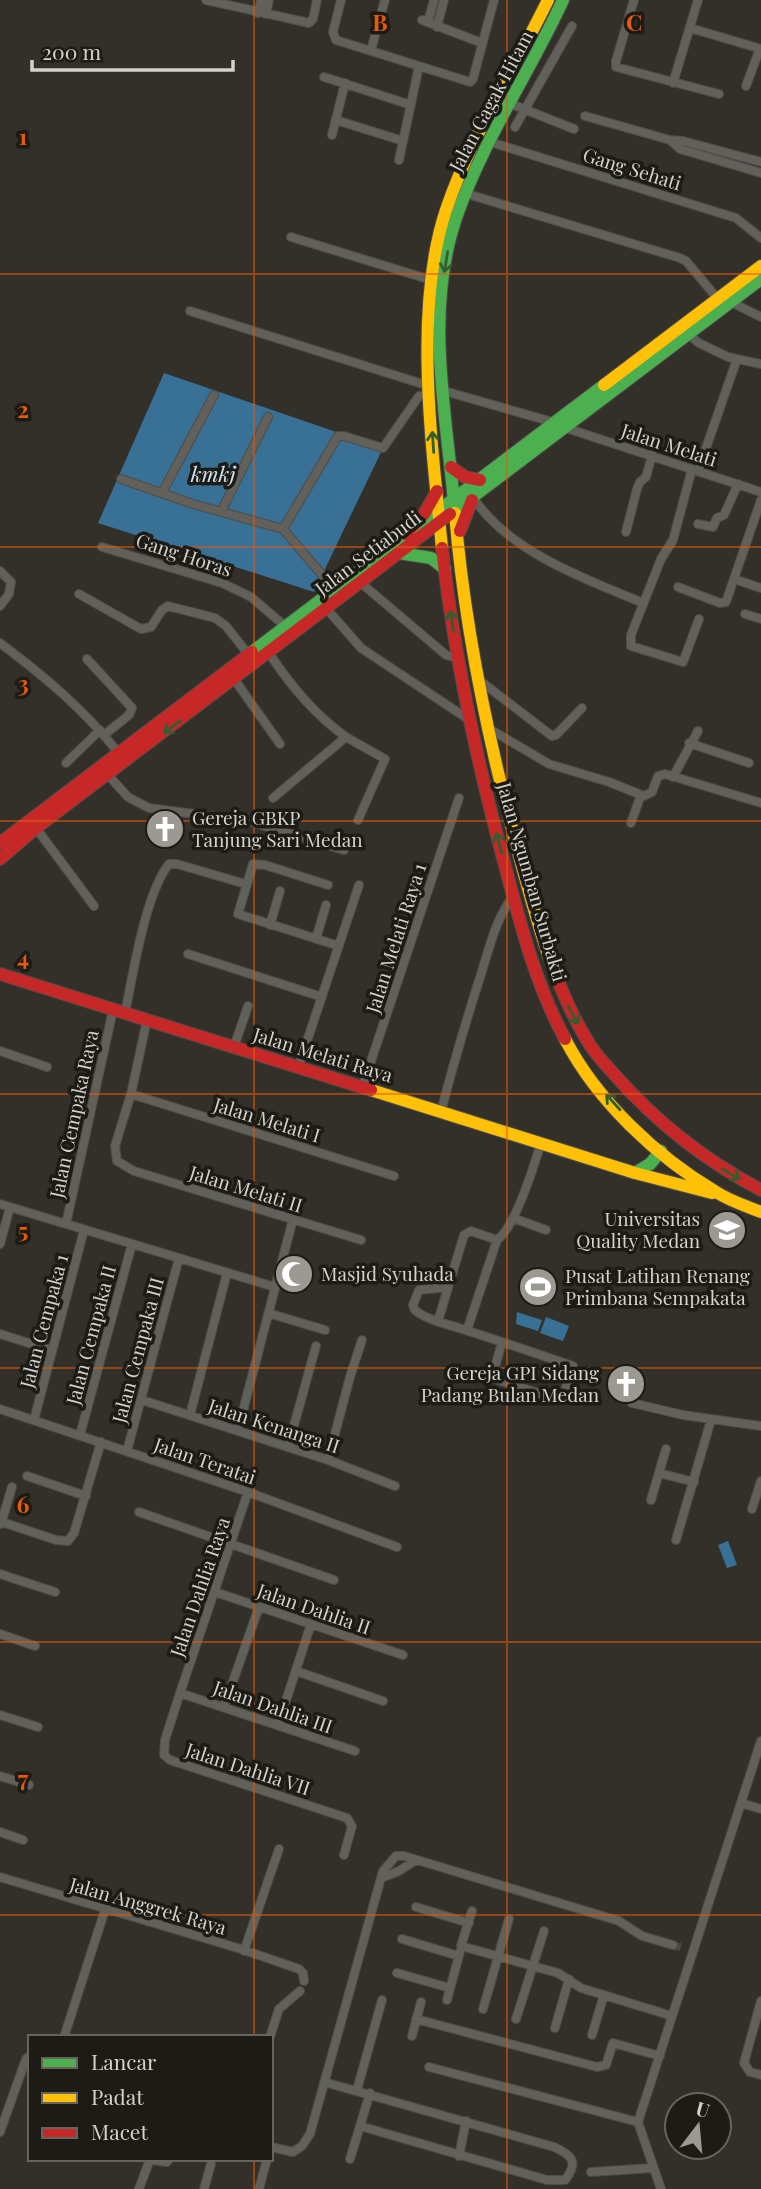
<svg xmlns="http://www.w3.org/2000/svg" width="761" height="2189" font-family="'Playfair Display',serif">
<rect width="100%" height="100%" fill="#323029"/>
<path fill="#397096" d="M164,373L383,448L314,592L98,523Z
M517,1312L542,1320L538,1331L516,1324Z
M546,1317L569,1326L563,1341L540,1333Z
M728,1541L737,1565L727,1568L718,1545Z"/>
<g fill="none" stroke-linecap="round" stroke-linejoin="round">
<path stroke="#4a4841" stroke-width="8" stroke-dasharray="8 4" stroke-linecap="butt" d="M673,1945L684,1948"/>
<defs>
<path id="street" d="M206,0L309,23L313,19L317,0
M341,0L333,32L336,40L470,82L473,79L494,0
M634,0L616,61V67L719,94
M258,13L261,0
M266,14L269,0
M422,20L482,43
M428,22L434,0
M437,27L444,0
M690,28L758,48L759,51L746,86
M371,50L385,0
M324,77L411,105
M673,83L698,0
M509,103L574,129
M585,116L670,140L683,141L761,162
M336,120L403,141
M515,127L572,26
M332,135L345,83
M670,140L680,149L761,173
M487,141L736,218L761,238
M399,160L419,66
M464,193L680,258L686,261L718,299
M291,237L431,280
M731,302L761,317
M190,311L429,386
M689,335L699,343L728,357L761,364
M441,390L556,423
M566,428L761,492
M692,469L673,540L661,559L631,635V646L683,662L699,619
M698,471L737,359
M121,479L193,504L283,529L334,589
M162,493L214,395
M474,499C510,552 585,579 643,603
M221,512L268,417
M698,524L713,527L717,518L724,515L738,484
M283,529L338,436H344L383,448L419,396L430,395
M626,532L637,489L640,482L646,477L652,455
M102,547L222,583L251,597L286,627
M0,571L11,582L9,594L0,606
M734,579L761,588
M361,583L446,655L457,658
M678,587L720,603L726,602L761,500
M79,594L141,629L151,627L162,610L168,606L215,618L226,626L248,654
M326,608L361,648L468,719
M745,614L761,619
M0,643C44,676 86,711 120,755
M269,653C290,685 315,715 346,737L273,798
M87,659L132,708L129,715L104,735
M234,679L280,744
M479,680L552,736L556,735L582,708
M488,728L549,764L609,782L644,796L652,792L658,776L665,774L761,803
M346,737L385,759L358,820
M689,743L749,763
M66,763L100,730
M108,775L128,797L149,808L248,821L344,850
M673,777L698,731
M631,823L641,795
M36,828L94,906
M328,885L265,865L253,864L238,914L339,946
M270,925L280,891
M316,939L326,905
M188,954L322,997
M125,1013C133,975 145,894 169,864H177L242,883
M147,1020L131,1094L115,1146L117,1161L134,1171L361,1240
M234,1047L248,1006
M0,1051L47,1067
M298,1068L359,885
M362,1088L459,798
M131,1094L394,1176
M441,1112C453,1065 467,1018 482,971C490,946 496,918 513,897
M0,1204L275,1287
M513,1218L546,1230
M66,1224L113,1010
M0,1244L10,1207
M448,1287L419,1290L413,1305C415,1310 414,1310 419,1313C430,1321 447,1324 459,1328C497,1340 535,1353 573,1366L562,1399L559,1400L492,1378L502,1342
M268,1313L325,1330
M438,1321L464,1235L471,1231L497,1240
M467,1330L497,1240C515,1228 534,1166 541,1143
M0,1334L51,1350
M142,1400L328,1460L395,1486
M632,1403L683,1415L761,1426
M0,1409L248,1492L397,1547
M190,1415L227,1273
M34,1420L84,1230
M238,1430L293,1219
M80,1435L132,1244
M288,1447L316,1346
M127,1451L179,1258
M328,1460L350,1377L362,1340
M659,1473L694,1482
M27,1476L86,1496
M248,1492L180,1693L165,1740L164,1755L170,1760L347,1818L352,1826L344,1855
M651,1500L666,1449
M752,1509L761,1481
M139,1512L334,1580
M2,1522L56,1540L68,1541L74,1533L101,1442
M1,1524L12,1487
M676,1540L711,1420
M0,1574L55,1592
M215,1592L403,1655
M0,1634L35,1646
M296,1671L383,1701
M180,1693L355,1751
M224,1707L259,1607
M0,1715L38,1727
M278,1725L311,1624
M0,1776L29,1785
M741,1803L761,1809
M0,1832L23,1840
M0,1877L241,1949L299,1969L303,1973L304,1981
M381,1878L399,1871L416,1860
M416,1907L469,1923
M472,1911L461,1946L558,1973L581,1988L672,2016
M402,1939L459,1956
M244,1951L279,1849
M397,1973L450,1988
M447,2000L460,1952
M761,2001L744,2063L750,2072L761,2075
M483,2009L509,1919
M416,2019L597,2067L606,2065L613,2043L660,2056
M516,2019L544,1931
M555,2028L569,1979
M592,2035L604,1995
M412,2036L421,2002
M64,2037L105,1910
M270,2037L279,2009L300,1991
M429,2067L638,2122
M324,2082L554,2147C572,2155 579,2162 565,2180H547L360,2126L370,2093
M357,2090L382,2000
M0,2132L26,2059L30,2056
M271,2147L293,2152L302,2146L310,2134L381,1878L383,1871L396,1856H404L619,1921L642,1936L673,1945
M459,2156L466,2121
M350,2159L360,2126
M591,2172L653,2168
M139,2189L149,2162L153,2160L167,2162L169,2159
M204,2189L211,2164
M259,2189L267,2159
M661,2189L638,2122L761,1741"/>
<path id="fast" d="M455,513C447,416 424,316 455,221C481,143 529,74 563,0
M450,514L761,279
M399,553L431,558L445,569
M252,652L604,385
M635,1173L650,1164L661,1151"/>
<path id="slow" d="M604,385L761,266
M455,513C464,624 487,735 516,844C526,881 536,920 549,957
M442,548C432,445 413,309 446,210C471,136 514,70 548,0
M565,1039C597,1101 657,1157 716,1192C730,1201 746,1206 761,1212
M371,1090L635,1173L712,1193"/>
<path id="jam" d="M451,467L465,477L480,480
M460,531L472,500
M405,534L424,514L437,491
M442,548C454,655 476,758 504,862C520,923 535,983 565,1039
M0,843L252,652
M0,859L36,828L450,514
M549,957C559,985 571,1014 587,1040C594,1053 604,1063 614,1074C656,1122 704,1160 761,1190
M0,974L371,1090"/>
</defs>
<use href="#street" stroke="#4e4c47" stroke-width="10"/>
<use href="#fast" stroke="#4e4c47" stroke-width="14"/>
<use href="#slow" stroke="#4e4c47" stroke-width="14"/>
<use href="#jam" stroke="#4e4c47" stroke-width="14"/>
<use href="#street" stroke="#61605a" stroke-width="8"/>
<use href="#fast" stroke="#4caf50" stroke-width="12"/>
<use href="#slow" stroke="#ffc107" stroke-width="12"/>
<use href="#jam" stroke="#c62828" stroke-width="12"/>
</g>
<defs><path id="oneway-shaft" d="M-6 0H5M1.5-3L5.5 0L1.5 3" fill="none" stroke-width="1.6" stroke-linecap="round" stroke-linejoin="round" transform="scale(1.75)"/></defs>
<g stroke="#325e30">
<use href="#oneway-shaft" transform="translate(446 262) rotate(99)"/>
<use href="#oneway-shaft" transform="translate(433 442) rotate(-94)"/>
<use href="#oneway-shaft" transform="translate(452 621) rotate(-98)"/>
<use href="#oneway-shaft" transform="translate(172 727) rotate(142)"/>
<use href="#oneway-shaft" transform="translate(499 843) rotate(-105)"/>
<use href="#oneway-shaft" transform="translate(573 1015) rotate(62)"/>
<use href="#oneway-shaft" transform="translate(613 1102) rotate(-132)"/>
<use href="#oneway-shaft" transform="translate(731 1174) rotate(30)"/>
</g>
<path fill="none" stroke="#e8590c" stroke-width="2" stroke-opacity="0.55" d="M254,0V2037M507,0V2189M0,274H761M0,547H761M0,821H761M0,1094H761M0,1368H761M0,1642H761M0,1915H761M254,2159V2189"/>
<defs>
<symbol id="church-disc" viewBox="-11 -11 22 22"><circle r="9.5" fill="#9b9992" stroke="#1c1b15"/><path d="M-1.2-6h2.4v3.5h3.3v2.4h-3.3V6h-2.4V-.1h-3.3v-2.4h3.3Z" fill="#fff"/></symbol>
<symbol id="university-disc" viewBox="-11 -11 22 22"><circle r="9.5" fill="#9b9992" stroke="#1c1b15"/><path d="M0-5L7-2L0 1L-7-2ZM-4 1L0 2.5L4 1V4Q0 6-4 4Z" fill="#fff"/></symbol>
<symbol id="mosque-disc" viewBox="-11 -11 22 22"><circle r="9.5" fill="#9b9992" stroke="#1c1b15"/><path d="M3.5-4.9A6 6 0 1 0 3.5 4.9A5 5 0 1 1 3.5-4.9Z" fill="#fff"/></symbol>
<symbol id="stadium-disc" viewBox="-11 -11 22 22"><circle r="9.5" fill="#9b9992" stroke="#1c1b15"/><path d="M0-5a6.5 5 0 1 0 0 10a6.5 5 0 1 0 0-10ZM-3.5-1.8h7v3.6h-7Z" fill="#fff"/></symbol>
</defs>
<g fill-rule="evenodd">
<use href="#church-disc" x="143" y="807" width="44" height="44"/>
<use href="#university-disc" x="705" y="1208" width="44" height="44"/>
<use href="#mosque-disc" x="272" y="1252" width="44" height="44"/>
<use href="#stadium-disc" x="516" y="1265" width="44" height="44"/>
<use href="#church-disc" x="604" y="1362" width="44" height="44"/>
</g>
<g text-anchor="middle" stroke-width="7" stroke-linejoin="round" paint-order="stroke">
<g font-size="19" fill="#d4d2ca" stroke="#1c1b15">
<text transform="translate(491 101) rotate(-62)" y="7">Jalan Gagak Hitam</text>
<text transform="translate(632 169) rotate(17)" y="7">Gang Sehati</text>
<text transform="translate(669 445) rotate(18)" y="7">Jalan Melati</text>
<text transform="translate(368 553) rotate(-37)" y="7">Jalan Setiabudi</text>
<text transform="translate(184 555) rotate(18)" y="7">Gang Horas</text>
<text transform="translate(532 882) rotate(74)" y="7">Jalan Ngumban Surbakti</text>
<text transform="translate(396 938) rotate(-72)" y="7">Jalan Melati Raya 1</text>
<text transform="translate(323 1055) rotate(17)" y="7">Jalan Melati Raya</text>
<text transform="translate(74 1114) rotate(-78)" y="7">Jalan Cempaka Raya</text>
<text transform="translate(267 1120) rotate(17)" y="7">Jalan Melati I</text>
<text transform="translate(246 1189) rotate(17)" y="7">Jalan Melati II</text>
<text transform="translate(44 1321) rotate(-75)" y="7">Jalan Cempaka 1</text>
<text transform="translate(91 1335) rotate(-75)" y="7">Jalan Cempaka II</text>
<text transform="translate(138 1350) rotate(-75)" y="7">Jalan Cempaka III</text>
<text transform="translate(274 1426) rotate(18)" y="7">Jalan Kenanga II</text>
<text transform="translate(205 1461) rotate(19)" y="7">Jalan Teratai</text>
<text transform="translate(200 1587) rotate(-71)" y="7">Jalan Dahlia Raya</text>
<text transform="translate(314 1609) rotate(19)" y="7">Jalan Dahlia II</text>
<text transform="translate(273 1707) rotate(19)" y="7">Jalan Dahlia III</text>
<text transform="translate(248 1769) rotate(18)" y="7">Jalan Dahlia VII</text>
<text transform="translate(148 1906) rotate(16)" y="7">Jalan Anggrek Raya</text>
</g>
<g font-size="19" fill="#d4d2ca" stroke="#1c1b15" text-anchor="start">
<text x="192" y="825">Gereja GBKP<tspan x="192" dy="22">Tanjung Sari Medan</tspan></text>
<text x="700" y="1226" text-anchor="end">Universitas<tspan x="700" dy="22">Quality Medan</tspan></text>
<text x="321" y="1281">Masjid Syuhada</text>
<text x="565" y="1283">Pusat Latihan Renang<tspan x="565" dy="22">Primbana Sempakata</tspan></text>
<text x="599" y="1380" text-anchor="end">Gereja GPI Sidang<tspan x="599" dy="22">Padang Bulan Medan</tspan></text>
</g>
<g font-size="21" font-style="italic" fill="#d4e4f0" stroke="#1c1b15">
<text x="213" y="482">kmkj</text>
</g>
</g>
<g font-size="23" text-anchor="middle" font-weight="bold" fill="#e8590c" stroke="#1c1b15" stroke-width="7" stroke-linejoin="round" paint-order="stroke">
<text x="380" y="31">B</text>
<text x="634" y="31">C</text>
<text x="23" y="145">1</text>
<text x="23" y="418">2</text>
<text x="23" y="692">3</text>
<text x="23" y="966">4</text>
<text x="23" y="1239">5</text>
<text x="23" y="1513">6</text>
<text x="23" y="1787">7</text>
</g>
<rect x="28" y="2035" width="245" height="126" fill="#1c1b15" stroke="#66645d" stroke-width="2"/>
<rect x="42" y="2058" width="35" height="10" fill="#4caf50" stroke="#66645d" stroke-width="2"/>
<text x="91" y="2070" font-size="21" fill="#d4d2ca">Lancar</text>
<rect x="42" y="2093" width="35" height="10" fill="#ffc107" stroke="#66645d" stroke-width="2"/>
<text x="91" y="2105" font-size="21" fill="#d4d2ca">Padat</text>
<rect x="42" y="2128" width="35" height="10" fill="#c62828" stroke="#66645d" stroke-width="2"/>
<text x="91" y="2140" font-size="21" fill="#d4d2ca">Macet</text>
<g transform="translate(698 2126) rotate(16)"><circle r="33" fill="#1c1b15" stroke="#66645d" stroke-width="2"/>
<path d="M0-5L12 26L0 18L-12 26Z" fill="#9b9992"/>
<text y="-10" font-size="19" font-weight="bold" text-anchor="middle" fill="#d4d2ca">U</text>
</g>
<path d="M32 60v10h201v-10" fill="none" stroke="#d4d2ca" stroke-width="3.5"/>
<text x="42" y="60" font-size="21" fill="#d4d2ca" stroke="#1c1b15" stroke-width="5" paint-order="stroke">200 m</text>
</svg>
